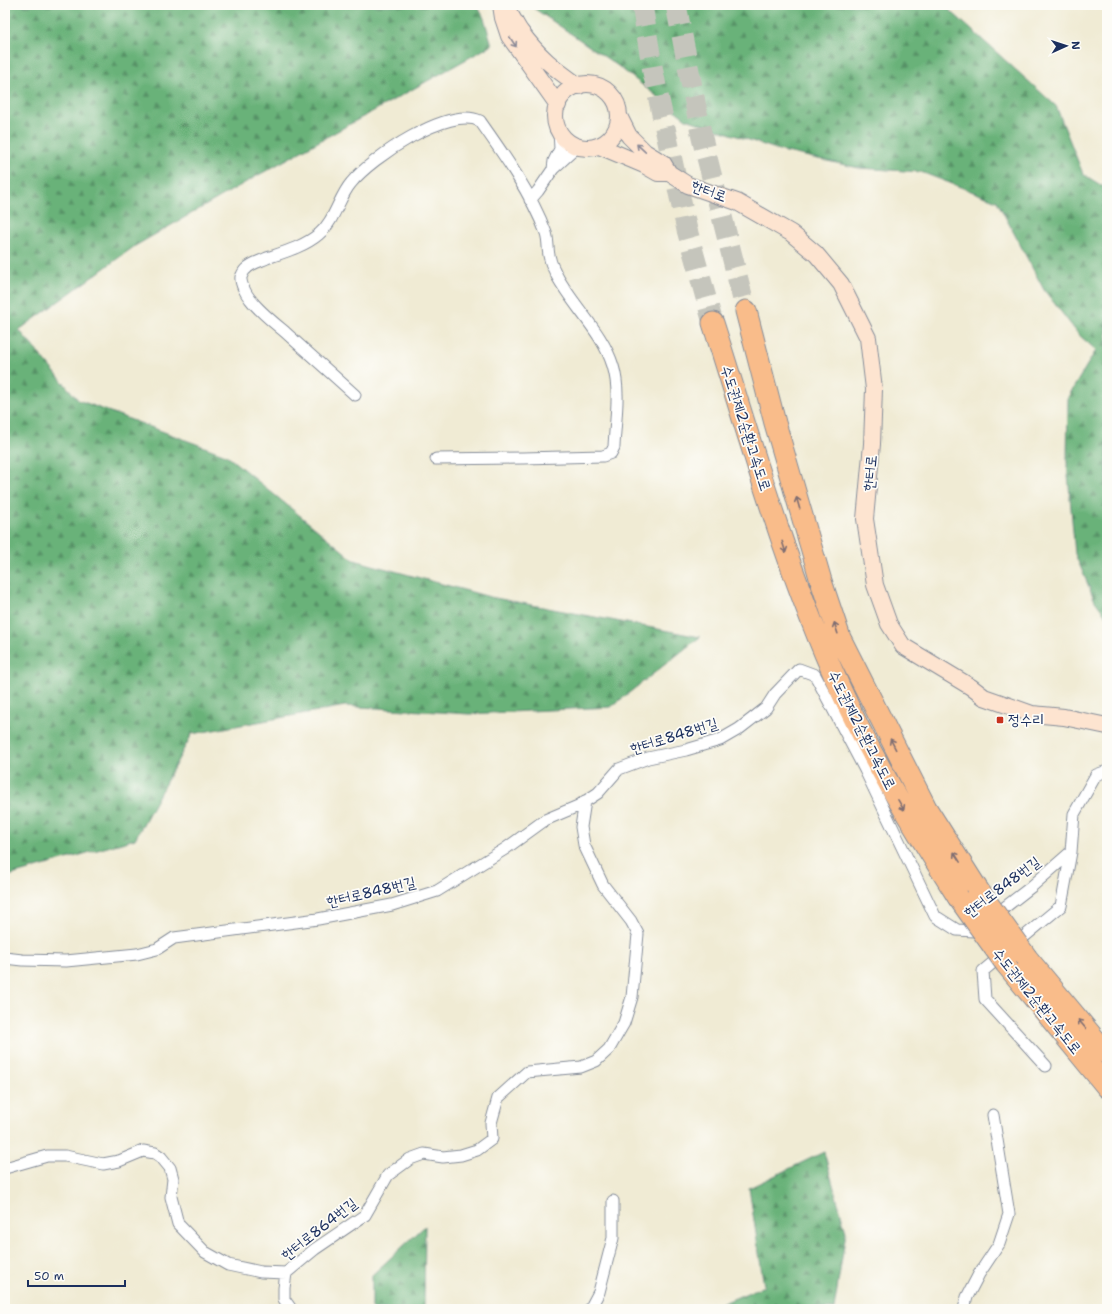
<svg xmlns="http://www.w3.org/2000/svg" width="1112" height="1314" font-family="'Shantell Sans','Poor Story',sans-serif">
<defs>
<pattern id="forest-firs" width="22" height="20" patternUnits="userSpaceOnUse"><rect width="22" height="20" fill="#69b279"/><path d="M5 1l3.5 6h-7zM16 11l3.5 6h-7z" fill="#569166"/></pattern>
</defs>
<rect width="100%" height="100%" fill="#fdfcf7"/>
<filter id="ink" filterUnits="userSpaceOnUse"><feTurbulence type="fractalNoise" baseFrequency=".025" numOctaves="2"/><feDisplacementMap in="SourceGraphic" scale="8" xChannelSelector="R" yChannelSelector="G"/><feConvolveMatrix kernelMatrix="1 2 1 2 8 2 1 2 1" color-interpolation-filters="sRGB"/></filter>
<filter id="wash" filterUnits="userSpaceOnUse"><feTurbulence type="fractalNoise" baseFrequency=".012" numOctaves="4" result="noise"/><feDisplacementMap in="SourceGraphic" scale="16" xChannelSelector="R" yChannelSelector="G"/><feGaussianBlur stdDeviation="0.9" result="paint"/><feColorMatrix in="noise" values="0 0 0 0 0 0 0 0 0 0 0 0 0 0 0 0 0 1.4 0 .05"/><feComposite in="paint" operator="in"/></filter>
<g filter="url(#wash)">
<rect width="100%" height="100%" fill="#f0ebd4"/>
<path fill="url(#forest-firs)" stroke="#42706c" d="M5,5H477L484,18L492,45L255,177L135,246L19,330L78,400L226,455L354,560L490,597L700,637L611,707L469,714L345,706L192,734L135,839L5,877Z
M529,5H944L1056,106L1083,174L1107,189V617L1095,601L1075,554L1067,463L1068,397L1096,350L1079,335L1044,290L997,201L921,172L859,168L782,151L686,119L618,66Z
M824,1152L846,1232L834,1309H709L764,1286L749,1188Z
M425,1226L424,1309H372V1275Z"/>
</g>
<g filter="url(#ink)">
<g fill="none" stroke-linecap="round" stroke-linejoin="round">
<path stroke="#c5c5bc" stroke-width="21" stroke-dasharray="21 10" stroke-linecap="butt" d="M642,5L653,72L687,230L713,323
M676,5L702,138L746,311"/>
<defs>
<path id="minor" d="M559,131L560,149L554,161L553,169L577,147
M530,200L538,191L553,169
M355,395C332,374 308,353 285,332C273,322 259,311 250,299C246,294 240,283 241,277C242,275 244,270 246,269C251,263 261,261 267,258C285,252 305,246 319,234C334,222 339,197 351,183C371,158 449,105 480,121C504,155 531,193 546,233C549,242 547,251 550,259C551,265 555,271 557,276C573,306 603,333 613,366C621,392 615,421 614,447L611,453L603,456L523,458L436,459
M5,958L22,960L66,961L137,954L157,949L174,938L318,919L392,905L437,891L505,849L545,820L578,806L598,793L619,769L648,758L686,750L720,740L739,729L766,708L775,694L799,669L815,675L865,770L935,916L957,930L974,931L1031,887L1071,852
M1046,1066L985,999L983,971L1061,906L1071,852L1074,814L1096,775L1107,771
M5,1168L47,1156H65L103,1164L119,1161L143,1151L155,1153L161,1157L170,1168L173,1179L171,1197L178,1224L205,1252L228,1265L261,1272L286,1273
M291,1309L284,1299V1288L286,1273L315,1249L365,1215L388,1175L410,1159L424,1154L443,1157L461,1155L477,1150L492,1139L491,1123L498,1098L527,1072L581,1067L596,1061L609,1049L624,1023L632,997L638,934L631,921L603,885L584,845L581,827L585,801
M590,1309L599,1292L613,1238V1201
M964,1309L967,1297L979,1274L999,1244L1009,1214L993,1115"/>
<path id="secondary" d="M501,5L503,18L509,36L558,105
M509,13C514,19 516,26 521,32C538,56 555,69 579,86
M555 116a32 32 0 1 1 64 0a32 32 0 1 1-64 0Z
M619,116L629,136L645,152L663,163L669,173L688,185L737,202L791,233L816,254L841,284L868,338L874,389L872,444L865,519L875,585L889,624L903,646L971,687L984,697L1032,714L1064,717L1107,726
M599,146L644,165L658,173H669"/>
<path id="motorway" d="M746,311L775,423L821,581L840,638L926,808L978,890
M713,323C752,445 786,569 839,686C872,760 915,829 958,897
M1027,958L1107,1054
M1006,964L1107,1087"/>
</defs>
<use href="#minor" stroke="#868d99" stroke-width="13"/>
<use href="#secondary" stroke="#868d99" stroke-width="18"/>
<use href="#motorway" stroke="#868d99" stroke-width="23"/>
<use href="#minor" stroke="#fff" stroke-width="11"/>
<use href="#secondary" stroke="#fde4d0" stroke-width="16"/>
<use href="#motorway" stroke="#f9bc8a" stroke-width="21"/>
<defs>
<path id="motorway-bridge" d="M978,890L1027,958
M958,897L1006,964"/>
</defs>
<use href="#motorway-bridge" stroke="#868d99" stroke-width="23" stroke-linecap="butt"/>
<use href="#motorway-bridge" stroke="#f9bc8a" stroke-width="21"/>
</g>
<defs><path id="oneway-shaft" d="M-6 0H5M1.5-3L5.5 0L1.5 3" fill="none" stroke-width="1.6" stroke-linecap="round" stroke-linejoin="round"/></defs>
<g stroke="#8c8a97">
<use href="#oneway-shaft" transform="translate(513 42) rotate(57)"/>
<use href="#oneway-shaft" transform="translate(641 148) rotate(-137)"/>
</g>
<g stroke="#7f6e72">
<use href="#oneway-shaft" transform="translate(798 503) rotate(-106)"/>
<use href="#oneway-shaft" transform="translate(784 547) rotate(72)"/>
<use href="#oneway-shaft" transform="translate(836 628) rotate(-108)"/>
<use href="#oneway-shaft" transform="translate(893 744) rotate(-117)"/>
<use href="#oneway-shaft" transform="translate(901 805) rotate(60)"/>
<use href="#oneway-shaft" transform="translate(957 857) rotate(-122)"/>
<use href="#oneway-shaft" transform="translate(1082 1024) rotate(-130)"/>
</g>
</g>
<rect fill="#c8321e" stroke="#fdfcf7" stroke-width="1.5" x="996" y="716" width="8" height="8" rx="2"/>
<g text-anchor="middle" stroke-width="3.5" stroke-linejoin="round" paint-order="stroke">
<g font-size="15" fill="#1b2f5e" stroke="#fdfcf7">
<text transform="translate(709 191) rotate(20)" y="5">한터로</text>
<text transform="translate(746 428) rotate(72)" y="5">수도권제2순환고속도로</text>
<text transform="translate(870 473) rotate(-85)" y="5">한터로</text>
<text transform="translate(862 730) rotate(63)" y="5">수도권제2순환고속도로</text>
<text transform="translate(674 736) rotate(-17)" y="5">한터로848번길</text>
<text transform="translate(1002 887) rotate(-37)" y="5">한터로848번길</text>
<text transform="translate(371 892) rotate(-13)" y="5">한터로848번길</text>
<text transform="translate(1037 1001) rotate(51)" y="5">수도권제2순환고속도로</text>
<text transform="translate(319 1229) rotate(-38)" y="5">한터로864번길</text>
</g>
<g font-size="15" fill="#1b2f5e" stroke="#fdfcf7" text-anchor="start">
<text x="1008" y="725">정수리</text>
</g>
</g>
<rect width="1112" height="1314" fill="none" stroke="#fdfcf7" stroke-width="20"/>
<g transform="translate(1066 46) rotate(87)" stroke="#fdfcf7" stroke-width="3" paint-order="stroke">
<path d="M0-3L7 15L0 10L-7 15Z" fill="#1b2f5e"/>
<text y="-6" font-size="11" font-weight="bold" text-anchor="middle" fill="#1b2f5e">N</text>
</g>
<path d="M28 1280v6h97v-6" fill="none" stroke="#1b2f5e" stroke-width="2"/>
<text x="34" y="1280" font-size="12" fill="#1b2f5e" stroke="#fdfcf7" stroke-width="3" paint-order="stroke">50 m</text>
</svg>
